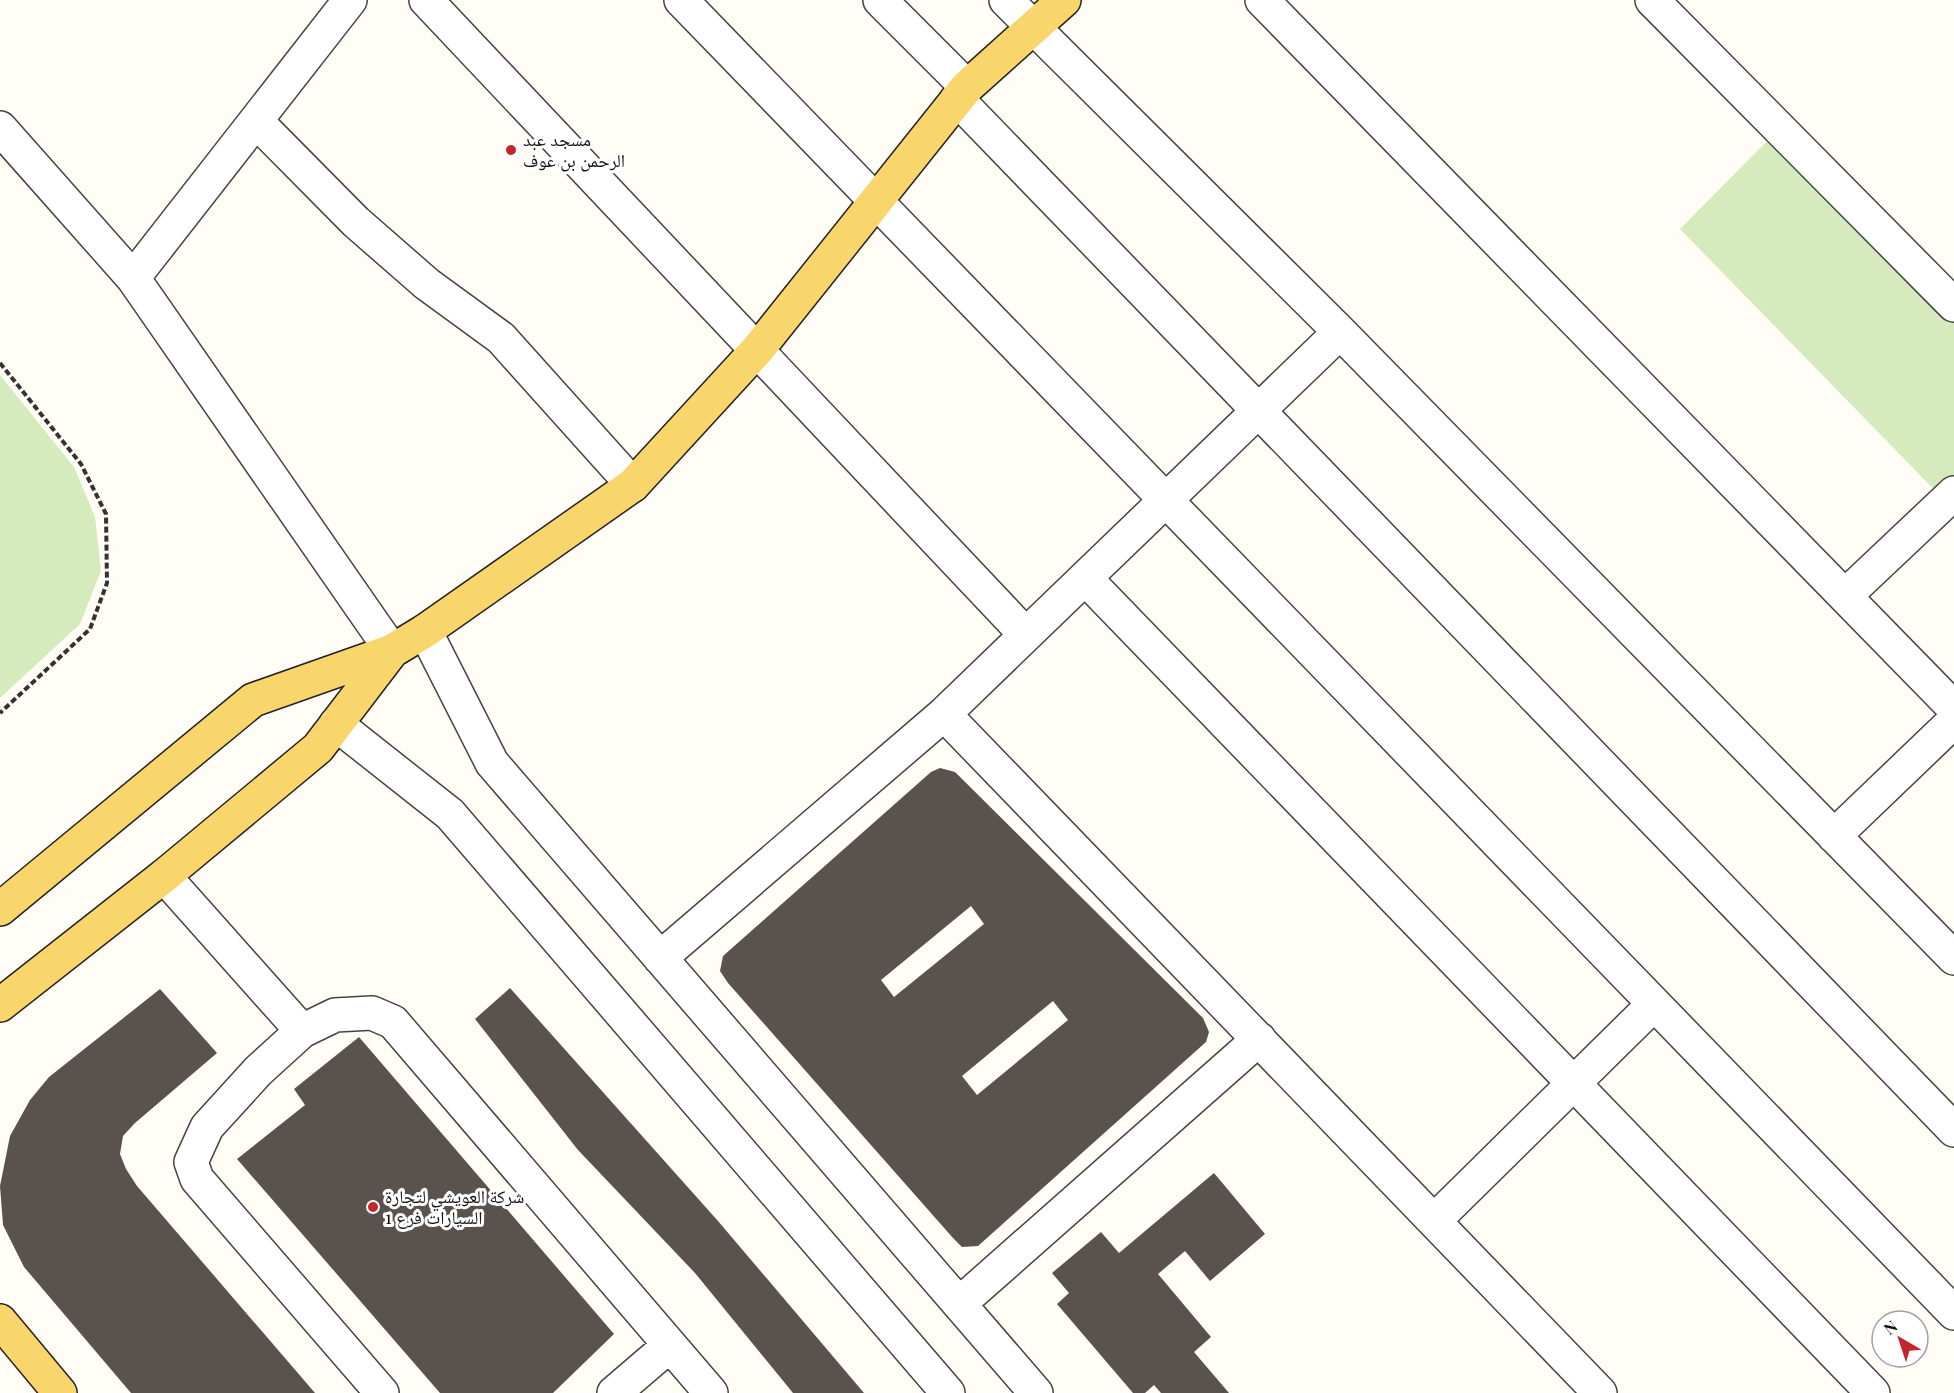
<svg xmlns="http://www.w3.org/2000/svg" width="1954" height="1393" font-family="'Playfair Display','Noto Naskh Arabic',serif">
<rect width="100%" height="100%" fill="#fffdf5"/>
<path fill="#d5ebbd" d="M1779,129L1954,305V510L1680,229Z
M0,375L74,467L95,517L101,571L80,624L0,698Z"/>
<path fill="#5a524d" fill-rule="evenodd" d="M940,768L955,772L1203,1018L1209,1032L1206,1042L978,1246L962,1247L953,1238L728,983L720,971L723,956L931,772ZM971,906L984,924L894,997L881,980ZM1053,1001L1068,1020L977,1095L962,1076Z
M510,988L718,1221L864,1393H793L695,1273L578,1150L475,1019Z
M160,989L217,1053L135,1123L123,1136L120,1154L126,1169L137,1186L315,1393H131L24,1267L3,1225L0,1186L10,1136L30,1100L49,1077Z
M359,1037L614,1334L553,1393H440L237,1159L305,1105L294,1089Z
M1214,1173L1265,1234L1210,1281L1185,1251L1158,1274L1211,1337L1194,1352L1229,1393H1161L1154,1385L1145,1393H1133L1057,1304L1069,1293L1052,1273L1101,1232L1119,1253Z"/>
<g fill="none" stroke-linecap="round" stroke-linejoin="round">
<defs>
<path id="minor" d="M350,0L133,278L392,651
M426,0L1026,635
M681,0L1954,1313
M880,0L967,87
M1006,0L1340,332L1954,958
M1262,0L1954,708
M1652,0L1954,305
M957,99L1954,1130
M256,121L356,222L427,284L501,338L633,485
M0,128L133,278
M1085,578L1873,1393
M1845,596L1954,493
M425,631L492,763L1036,1393
M944,714L1600,1393
M336,724L450,814L948,1393
M1834,836L1954,721
M164,876L302,1031
M660,958L944,714L1340,332
M1434,1221L1654,1004
M959,1304L1259,1039
M382,1393L197,1179L191,1162L207,1127L258,1071L302,1031L335,1015L372,1013L393,1022L711,1393
M614,1393L670,1345"/>
<path id="major" d="M0,909L253,700L392,651L425,631L633,485L758,349L967,87L1064,0
M0,1005L164,876L318,748L392,651
M0,1321L60,1393"/>
</defs>
<use href="#minor" stroke="#444" stroke-width="36"/>
<use href="#major" stroke="#222" stroke-width="36"/>
<path stroke="#333" stroke-width="4" stroke-dasharray="6 3" stroke-linecap="butt" d="M0,363L81,464L106,514L107,583L90,629L0,713"/>
<use href="#minor" stroke="#fff" stroke-width="33"/>
<use href="#major" stroke="#f9d66b" stroke-width="33"/>
</g>
<g fill="#c4262e" stroke="#fff" stroke-width="2">
<circle cx="511" cy="150" r="6"/>
<circle cx="373" cy="1207" r="6"/>
</g>
<g text-anchor="middle" stroke-width="6" stroke-linejoin="round" paint-order="stroke">
<g font-size="18" fill="#111" stroke="#fff" text-anchor="start">
<text x="523" y="146">مسجد عبد<tspan x="523" dy="21">الرحمن بن عوف</tspan></text>
<text x="385" y="1203">شركة العويشي لتجارة<tspan x="385" dy="21">السيارات فرع 1</tspan></text>
</g>
</g>
<g transform="translate(1900 1339) rotate(321)"><circle r="28" fill="#ffffff" stroke="#a0a0a0" stroke-width="1.5"/>
<path d="M0-4.5L10 22L0 15L-10 22Z" fill="#c4262e"/>
<text y="-9" font-size="16" font-weight="bold" text-anchor="middle" fill="#111111">N</text>
</g>
</svg>
